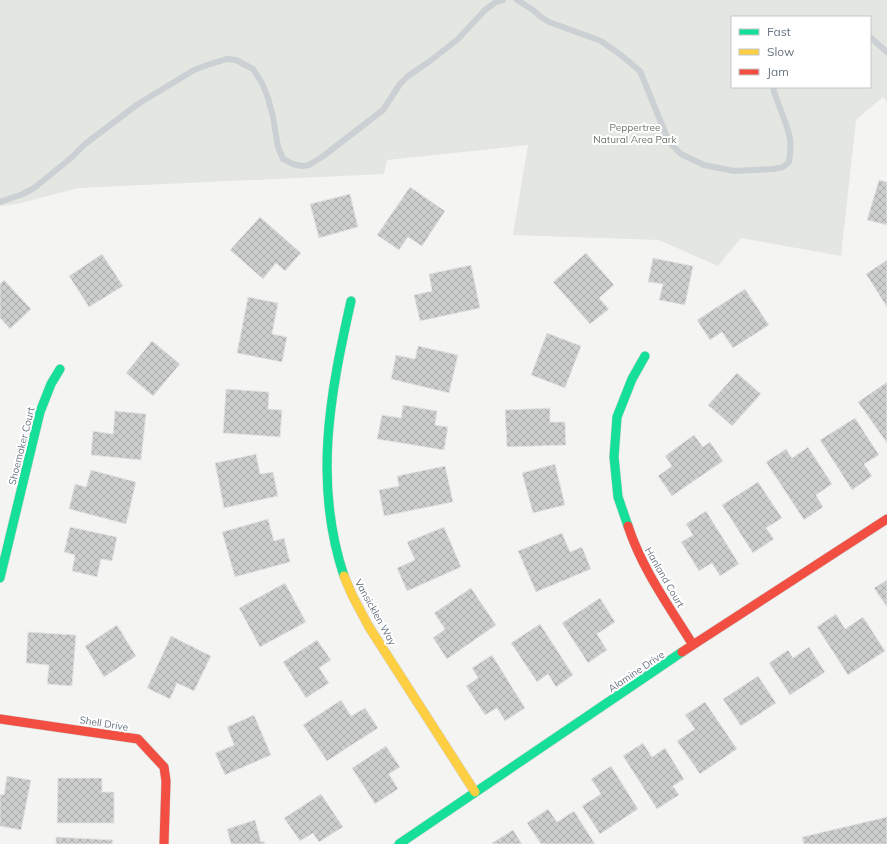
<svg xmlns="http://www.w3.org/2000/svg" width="887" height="844" font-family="Mulish,sans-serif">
<defs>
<pattern id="building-cross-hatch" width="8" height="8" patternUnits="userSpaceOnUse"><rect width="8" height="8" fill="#cccdcd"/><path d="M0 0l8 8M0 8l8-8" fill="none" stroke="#a9abac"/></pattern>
</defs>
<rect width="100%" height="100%" fill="#f4f4f3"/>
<path fill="#e3e6e1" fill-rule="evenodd" d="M0,0H887V102L883,97L856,120L841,256L741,238L718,266L659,240L513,235L528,145L387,160L384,174L78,188L17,204L0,206ZM732,17H870V87H732Z"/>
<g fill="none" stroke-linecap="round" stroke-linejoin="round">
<path stroke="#cad0d3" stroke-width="6" d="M517,0L533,10L541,17L549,22L601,41L621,55L640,71L669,142L681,154L704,165L734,171L774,169L783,167L789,162C790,154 791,146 790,139C787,121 777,105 773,87
M870,37L887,52
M0,202L23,194L34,188L71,158L85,144L138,104L194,70L207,65L227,59L236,60L253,69L262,83L268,98L273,117L278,147L283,159L293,164L302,166L309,165L322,157L383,110L400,84L408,76L430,61L458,39L485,10L496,2L503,0"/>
</g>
<path fill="url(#building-cross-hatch)" stroke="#e4e4e3" d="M879,180L887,182V225L867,220Z
M410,187L445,211L422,246L408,237L399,250L377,235Z
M350,194L358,227L319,238L310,204Z
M260,217L301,253L285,271L276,263L263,279L230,250Z
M586,253L614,285L599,298L609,309L590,324L553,282Z
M102,254L123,286L89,307L69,276Z
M653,258L693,266L685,305L659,300L663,284L648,282Z
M887,260V307L866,274Z
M471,265L480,308L420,321L414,295L432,291L429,274Z
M4,280L31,309L10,329L0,318V284Z
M745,289L769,325L733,348L722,332L710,340L697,320Z
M248,297L278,303L272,334L287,337L282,362L237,353Z
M547,333L581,346L565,388L531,375Z
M152,341L180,364L153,396L126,373Z
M418,346L458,355L449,393L391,379L396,355L415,359Z
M737,373L761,394L732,426L708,405Z
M887,382V443L858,402Z
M226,389L269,392L268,409L282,410L280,437L223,433Z
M403,405L437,411L435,425L448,427L444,450L377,439L382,415L401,418Z
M550,408V422H565L566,445L507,447L505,410Z
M115,411L146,414L141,460L91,455L93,431L113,434Z
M855,418L879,455L864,464L872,476L852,490L820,440Z
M694,435L703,447L710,442L723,461L672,496L658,476L672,466L665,456Z
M808,447L832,484L816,495L823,507L804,520L766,462L786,449L792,458Z
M256,454L260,474L273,472L278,496L224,508L215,463Z
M555,464L565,505L533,513L522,473Z
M445,466L453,502L384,516L379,490L399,486L397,476Z
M91,470L136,482L126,524L69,509L75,484L86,487Z
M758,482L782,518L766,528L774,539L753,553L722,505Z
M706,511L739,564L720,576L712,563L699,571L681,542L693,535L686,524Z
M268,519L274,541L284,538L290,562L235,577L222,532Z
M70,527L117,537L112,561L101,559L97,577L72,571L75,555L64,552Z
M444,527L461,567L407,591L397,568L415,560L407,542Z
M562,533L570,552L582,547L591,569L536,592L518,551Z
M887,580V607L874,588Z
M285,583L306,622L260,647L239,608Z
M471,588L496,625L447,659L433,638L445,629L434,613Z
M600,598L615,622L597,634L607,650L588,663L562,623Z
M836,614L845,629L863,617L885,651L848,675L817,627Z
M540,624L573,675L556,687L548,674L537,682L511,643Z
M117,625L136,656L104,677L85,646Z
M28,632L76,635L72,686L47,684L49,665L26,663Z
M171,636L211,656L194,691L177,683L170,699L147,688Z
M317,640L331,660L319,668L329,683L306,698L283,662Z
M809,647L825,672L790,695L769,663L788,650L793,658Z
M492,655L525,708L505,721L497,708L485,715L466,686L478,678L472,668Z
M758,676L776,703L741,726L723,699Z
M341,700L351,716L365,708L378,728L327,761L303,725Z
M705,702L737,749L700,774L677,741L695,729L685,715Z
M254,715L271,755L225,775L215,753L234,745L227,727Z
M643,743L652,757L665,748L684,779L673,786L679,795L657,809L623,756Z
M386,746L400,767L389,774L398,789L375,804L352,768Z
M611,766L638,809L600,834L582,806L601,794L591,779Z
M7,776L31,780L21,830L0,826V794L4,795Z
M58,778H102V792H114V823H57Z
M321,794L343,827L319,842L313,833L300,841L284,818Z
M548,809L557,822L574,811L595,844H541L527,823Z
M887,817V844H804L802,837Z
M255,820L261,842L264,841L265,844H231L227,829Z
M513,830L522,844H493L492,843Z
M56,837L113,840L112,844H56Z"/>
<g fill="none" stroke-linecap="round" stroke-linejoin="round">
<defs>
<path id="fast" d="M628,526L618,497L614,457L617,417L632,379L645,356
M344,576C313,483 330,394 351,301
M0,578L40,412L51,384L60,369
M399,844L682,652"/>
<path id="slow" d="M344,576L352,595L369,627L475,792"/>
<path id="jam" d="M628,526C642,569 669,606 693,645
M682,652L887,519
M0,719L138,739L164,767L166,781L164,844"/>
</defs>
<use href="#fast" stroke="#d1d2d2" stroke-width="10"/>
<use href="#slow" stroke="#d1d2d2" stroke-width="10"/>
<use href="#jam" stroke="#d1d2d2" stroke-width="10"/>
<use href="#fast" stroke="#16e098" stroke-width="9"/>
<use href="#slow" stroke="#ffcf43" stroke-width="9"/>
<use href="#jam" stroke="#f24e42" stroke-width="9"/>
</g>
<g text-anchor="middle" stroke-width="4" stroke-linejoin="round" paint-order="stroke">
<g font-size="10" fill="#697866" stroke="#fff">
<text x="635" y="131">Peppertree<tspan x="635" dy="12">Natural Area Park</tspan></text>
</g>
<g font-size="10" fill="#687480" stroke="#fff">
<text transform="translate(21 446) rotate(-76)" y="4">Shoemaker Court</text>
<text transform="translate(665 577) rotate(60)" y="4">Hanland Court</text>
<text transform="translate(376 612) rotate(61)" y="4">Vansicklen Way</text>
<text transform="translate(636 671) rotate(-34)" y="4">Alamine Drive</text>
<text transform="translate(104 723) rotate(9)" y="4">Shell Drive</text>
</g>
</g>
<rect x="731" y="16" width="140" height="72" fill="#ffffff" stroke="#c3c7cc"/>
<rect x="739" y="29" width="20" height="6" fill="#16e098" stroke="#c3c7cc"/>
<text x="767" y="36" font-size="12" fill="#687480">Fast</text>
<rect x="739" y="49" width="20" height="6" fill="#ffcf43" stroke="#c3c7cc"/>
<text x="767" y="56" font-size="12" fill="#687480">Slow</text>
<rect x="739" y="69" width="20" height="6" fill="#f24e42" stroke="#c3c7cc"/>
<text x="767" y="76" font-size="12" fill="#687480">Jam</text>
</svg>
